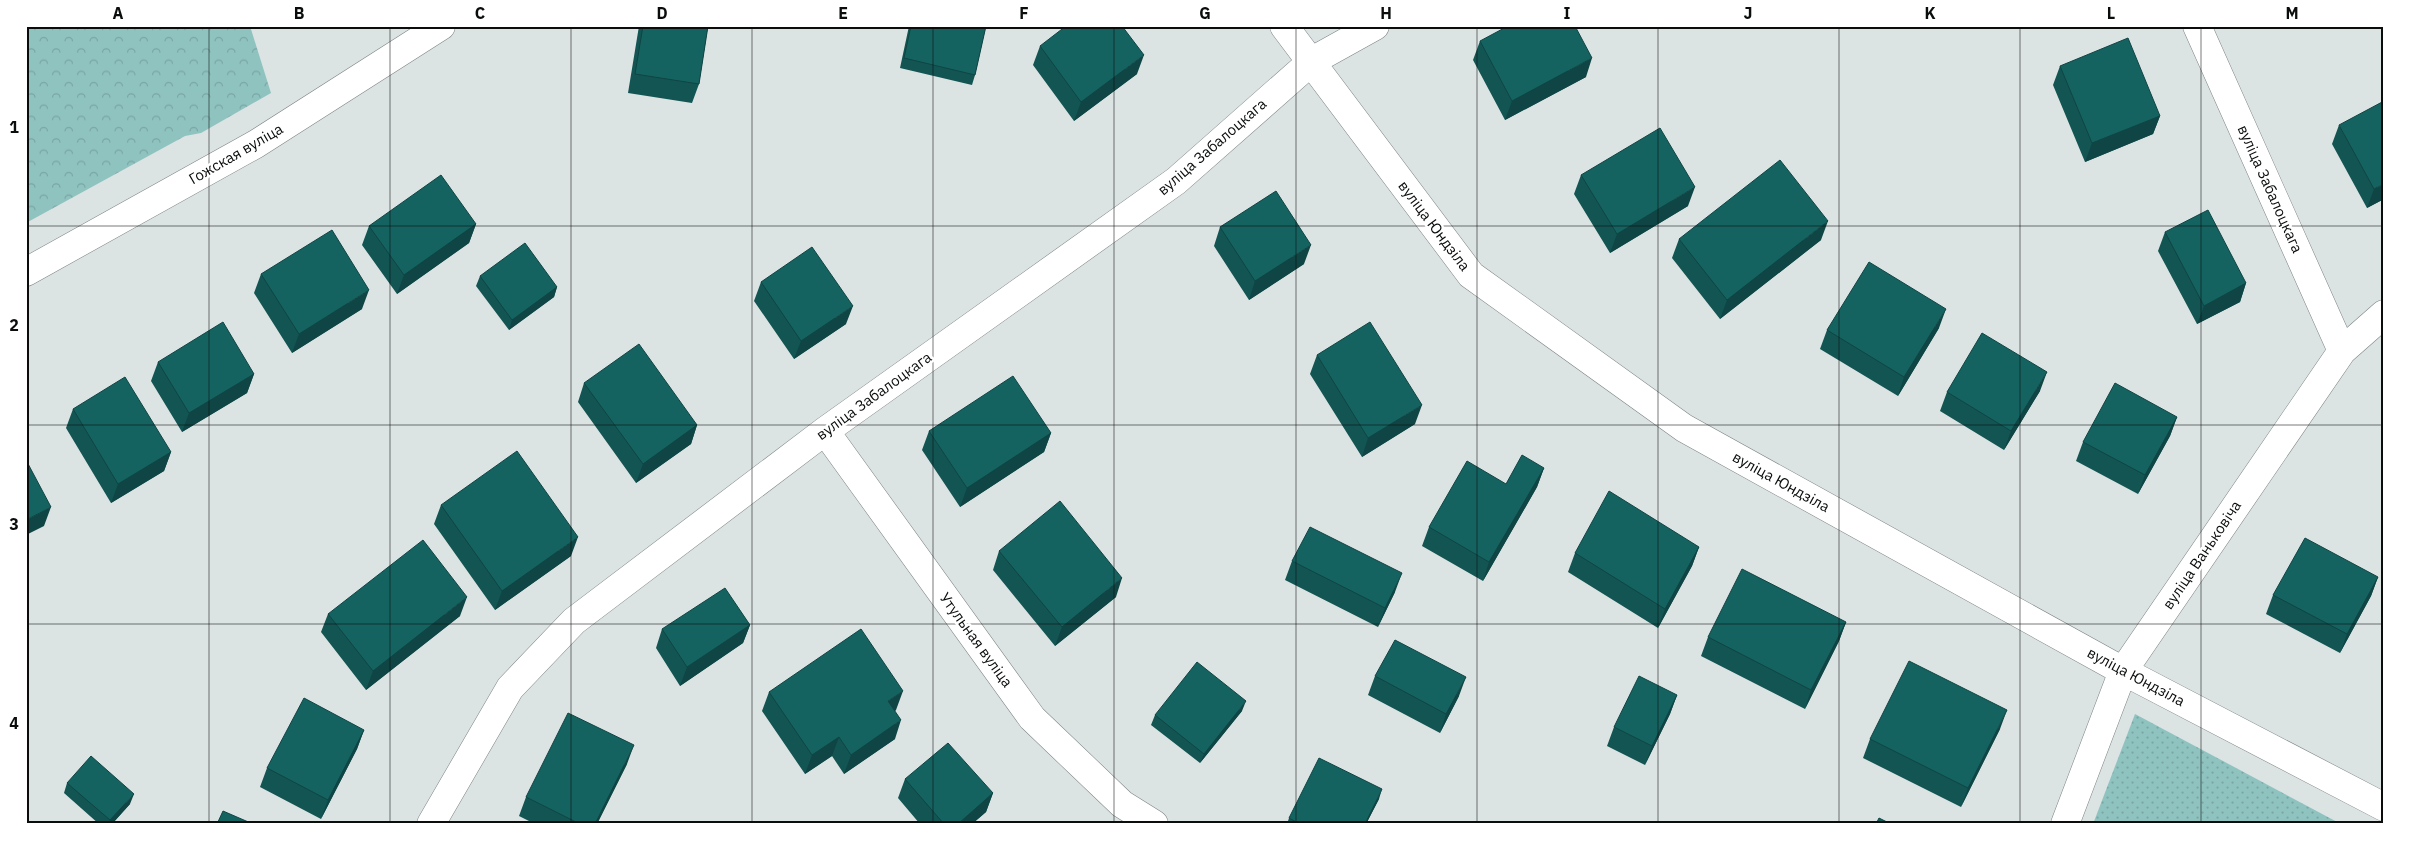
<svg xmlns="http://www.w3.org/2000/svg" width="2410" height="850" font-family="'IBM Plex Sans',sans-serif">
<defs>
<pattern id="grass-dots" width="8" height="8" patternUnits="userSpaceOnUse" patternTransform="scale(1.25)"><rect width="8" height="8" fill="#8fc3c0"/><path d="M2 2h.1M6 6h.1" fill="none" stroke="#7aa6a4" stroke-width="1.8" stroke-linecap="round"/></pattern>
<pattern id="forest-crowns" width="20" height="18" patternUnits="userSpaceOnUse" patternTransform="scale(1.25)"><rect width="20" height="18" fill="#8fc3c0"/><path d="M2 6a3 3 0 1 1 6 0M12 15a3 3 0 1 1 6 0" fill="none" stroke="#7aa6a4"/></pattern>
</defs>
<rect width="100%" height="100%" fill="#dce3e3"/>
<path fill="url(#grass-dots)" d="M2135,714L2341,824H2093Z"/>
<path fill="url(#forest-crowns)" d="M26,26H250L271,93L201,133L185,136L26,223Z"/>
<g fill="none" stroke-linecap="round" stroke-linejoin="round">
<defs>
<path id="minor" d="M1284,26L1471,275L1684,428L2123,671L2384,807
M2197,26L2342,351
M26,272L256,144L441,26
M825,431L1032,718L1122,804L1154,824
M431,824L510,688L574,621L825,431L1176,181L1312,61L1375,26
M2065,824L2123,671L2342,351L2384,314"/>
</defs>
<use href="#minor" stroke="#7d8484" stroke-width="29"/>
<use href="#minor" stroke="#fff" stroke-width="28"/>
</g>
<path fill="#125553" d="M639,26H708L699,84L692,103L628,93Z
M909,26H986L975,75L972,85L900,68Z
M1480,41L1586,77L1505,120L1473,60Z
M1040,46L1137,74L1074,121L1033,65Z
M2060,66L2160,116L2153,134L2085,162L2053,85Z
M2339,125L2384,199L2367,208L2332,144Z
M1581,175L1688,206L1610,253L1574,194Z
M476,224L469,243L397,294L362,245L369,226Z
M1220,227L1304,264L1249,300L1214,246Z
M2165,232L2246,283L2240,302L2197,324L2158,251Z
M1679,239L1821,240L1720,319L1672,258Z
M261,274L362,309L292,353L254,293Z
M480,276L557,287L554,297L509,330L476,286Z
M761,282L846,324L794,359L754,301Z
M1939,328L1898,396L1820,349L1827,330Z
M1317,355L1415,424L1362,457L1310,374Z
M158,362L254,374L247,393L182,432L151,381Z
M584,383L697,425L691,444L636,483L578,402Z
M2040,391L2004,450L1940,411L1947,392Z
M73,409L171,452L164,471L111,503L66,428Z
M2177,417L2170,436L2138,494L2076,461L2083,442Z
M929,431L1051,433L1044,452L960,507L922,450Z
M1544,468L1537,487L1483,581L1422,546L1429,527Z
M441,505L571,556L495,610L434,524Z
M1699,547L1692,566L1658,628L1568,572L1575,553Z
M999,551L1116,597L1055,646L993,570Z
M1292,561L1395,592L1378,627L1285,580Z
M2378,577L2371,596L2340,653L2266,614L2273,595Z
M328,614L460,616L366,690L321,632Z
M1846,622L1839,641L1805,709L1701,656L1708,637Z
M750,625L743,643L680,686L656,648L662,629Z
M1375,676L1459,696L1440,733L1368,695Z
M769,692L896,710L895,711V739L844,774L832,756L805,774L762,711Z
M1677,695L1670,714L1645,765L1607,746L1614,727Z
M1242,711L1200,763L1151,725L1155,715Z
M2000,729L1961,807L1863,758L1870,739Z
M364,730L357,749L321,819L260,787L267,768Z
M627,764L597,824H535L519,816L526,797Z
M905,779L993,793L986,812L972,824H920L898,798Z
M67,783L130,804L112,824H99L64,793Z
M1379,799L1366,824H1287L1289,818Z"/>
<path fill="#0f4544" d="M1144,55L1137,74L1074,121L1081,102Z
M1592,58L1586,77L1505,120L1512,101Z
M2160,116L2153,134L2085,162L2092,143Z
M2384,184V199L2367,208L2374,189Z
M1695,187L1688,206L1610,253L1617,234Z
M1828,221L1821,240L1720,319L1727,300Z
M476,224L469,243L397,294L404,275Z
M1311,245L1304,264L1249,300L1255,281Z
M2246,283L2240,302L2197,324L2204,306Z
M557,287L554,297L509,330L512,320Z
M369,290L362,309L292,353L299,334Z
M853,306L846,324L794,359L801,341Z
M1946,309L1939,328L1898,396L1904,377Z
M2047,372L2040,391L2004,450L2011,431Z
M254,374L247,393L182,432L189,413Z
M1422,405L1415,424L1362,457L1368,438Z
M2177,417L2170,436L2138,494L2145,475Z
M697,425L691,444L636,483L643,464Z
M1051,433L1044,452L960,507L967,488Z
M171,452L164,471L111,503L118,484Z
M1544,468L1537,487L1483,581L1489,562Z
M51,507L44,526L26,535V520Z
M578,537L571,556L495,610L502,591Z
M1699,547L1692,566L1658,628L1665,609Z
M1402,573L1395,592L1378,627L1385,608Z
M2378,577L2371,596L2340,653L2347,634Z
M1122,578L1116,597L1055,646L1062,627Z
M467,597L460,616L366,690L373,671Z
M1846,622L1839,641L1805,709L1811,690Z
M750,625L743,643L680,686L687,667Z
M1466,677L1459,696L1440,733L1446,714Z
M903,691L896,710L881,720L888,701Z
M1677,695L1670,714L1645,765L1652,746Z
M1246,701L1242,711L1200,763L1204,754Z
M2007,710L2000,729L1961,807L1968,788Z
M901,720L895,739L844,774L851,755Z
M364,730L357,749L321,819L328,800Z
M839,737L832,756L805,774L812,755Z
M634,745L627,764L597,824H595Z
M1382,789L1379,799L1366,824H1365Z
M993,793L986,812L972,824H958Z
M134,794L130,804L112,824H109L110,820Z"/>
<path fill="#156361" stroke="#0f4544" d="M643,26H708L699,84L635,74Z
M911,26H986L975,75L904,58Z
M1066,26H1122L1144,55L1081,102L1040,46Z
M1508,26H1575L1592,58L1512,101L1480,41Z
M2128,38L2160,116L2092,143L2060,66Z
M2384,101V184L2374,189L2339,125Z
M1660,128L1695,187L1617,234L1581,175Z
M1780,160L1828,221L1727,300L1679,239Z
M441,175L476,224L404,275L369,226Z
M1276,191L1311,245L1255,281L1220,227Z
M2208,210L2246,283L2204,306L2165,232Z
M332,230L369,290L299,334L261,274Z
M525,243L557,287L512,320L480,276Z
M812,247L853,306L801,341L761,282Z
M1869,262L1946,309L1904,377L1827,330Z
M223,322L254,374L189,413L158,362Z
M1370,322L1422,405L1368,438L1317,355Z
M1982,333L2047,372L2011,431L1947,392Z
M639,344L697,425L643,464L584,383Z
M1013,376L1051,433L967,488L929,431Z
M125,377L171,452L118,484L73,409Z
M2115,383L2177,417L2145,475L2083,442Z
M517,451L578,537L502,591L441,505Z
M1522,455L1544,468L1489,562L1429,527L1467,461L1506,484Z
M26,460L51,507L26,520Z
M1609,491L1699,547L1665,609L1575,553Z
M1060,501L1122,578L1062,627L999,551Z
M1310,527L1402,573L1385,608L1292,561Z
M2305,538L2378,577L2347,634L2273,595Z
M423,540L467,597L373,671L328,614Z
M1742,569L1846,622L1811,690L1708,637Z
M725,588L750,625L687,667L662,629Z
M861,629L903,691L888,701L901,720L851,755L839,737L812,755L769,692Z
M1395,640L1466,677L1446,714L1375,676Z
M1909,661L2007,710L1968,788L1870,739Z
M1197,662L1246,701L1204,754L1155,715Z
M1639,676L1677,695L1652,746L1614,727Z
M304,698L364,730L328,800L267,768Z
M568,713L634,745L595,824H580L526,797Z
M948,743L993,793L958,824H944L905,779Z
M91,756L134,794L110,820L67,783Z
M1319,758L1382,789L1365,824H1300L1289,818Z
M223,811L253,824H217Z
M1879,818L1891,824H1876Z"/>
<path fill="none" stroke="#0b0d0d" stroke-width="1" stroke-opacity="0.55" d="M209,26V824M390,26V824M571,26V824M752,26V824M933,26V824M1114,26V824M1296,26V824M1477,26V824M1658,26V824M1839,26V824M2020,26V824M2201,26V824M26,226H2384M26,425H2384M26,624H2384"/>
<g text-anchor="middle" stroke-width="5" stroke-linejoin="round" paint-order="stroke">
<g font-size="15" fill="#0b0d0d" stroke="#fff">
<text transform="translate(1212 147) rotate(-41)" y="5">вуліца Забалоцкага</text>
<text transform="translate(236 154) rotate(-30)" y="5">Гожская вуліца</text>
<text transform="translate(2270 189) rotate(66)" y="5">вуліца Забалоцкага</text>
<text transform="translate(1434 226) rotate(53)" y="5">вуліца Юндзіла</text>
<text transform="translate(874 396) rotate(-36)" y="5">вуліца Забалоцкага</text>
<text transform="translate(1781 482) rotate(29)" y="5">вуліца Юндзіла</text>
<text transform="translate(2202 555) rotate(-56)" y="5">вуліца Ваньковіча</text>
<text transform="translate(976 640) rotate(54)" y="5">Утульная вуліца</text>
<text transform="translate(2136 677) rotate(28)" y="5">вуліца Юндзіла</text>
</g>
</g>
<rect width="2410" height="850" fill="none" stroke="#ffffff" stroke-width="55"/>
<rect x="28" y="28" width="2354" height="794" fill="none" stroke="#0b0d0d" stroke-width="2"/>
<g font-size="16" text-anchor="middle" font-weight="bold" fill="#0b0d0d">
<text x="118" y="19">A</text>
<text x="299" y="19">B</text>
<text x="480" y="19">C</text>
<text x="662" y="19">D</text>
<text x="843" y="19">E</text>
<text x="1024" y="19">F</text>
<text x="1205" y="19">G</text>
<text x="1386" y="19">H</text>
<text x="1567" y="19">I</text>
<text x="1748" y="19">J</text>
<text x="1930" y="19">K</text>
<text x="2111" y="19">L</text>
<text x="2292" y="19">M</text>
<text x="14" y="133">1</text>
<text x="14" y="331">2</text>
<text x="14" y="530">3</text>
<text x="14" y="729">4</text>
</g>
</svg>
